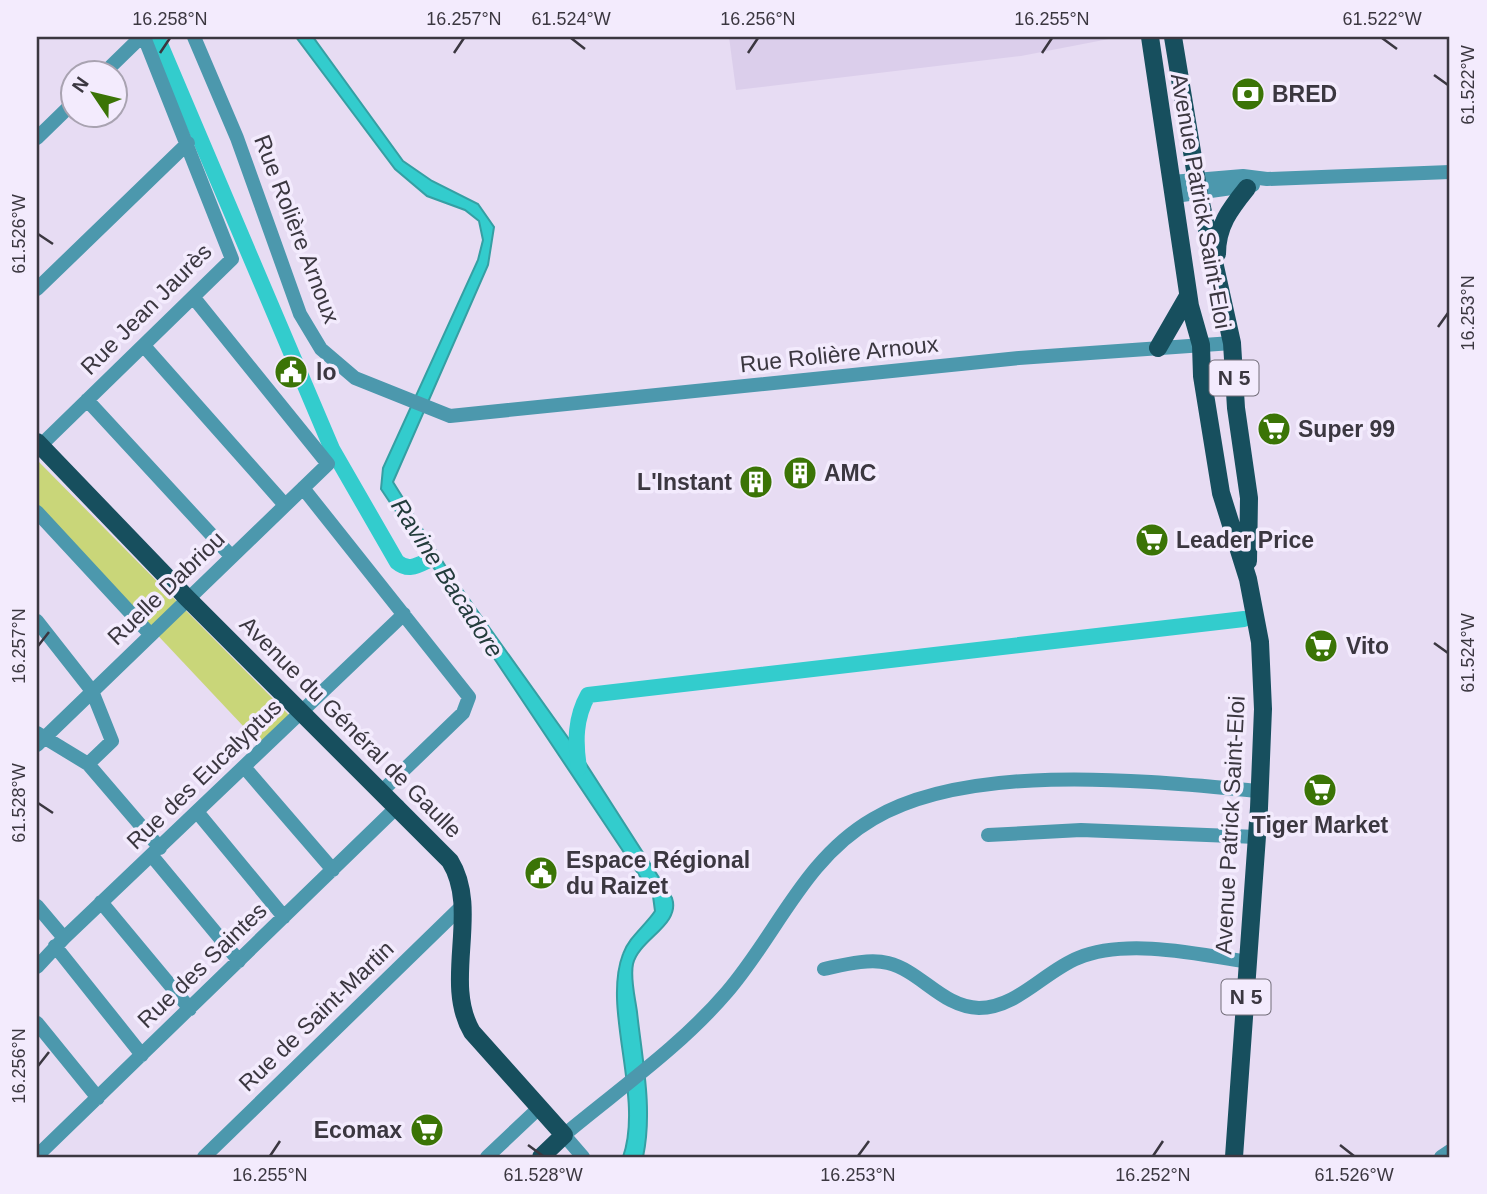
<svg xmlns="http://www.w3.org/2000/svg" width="1487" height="1194" font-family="Arial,sans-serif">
<rect width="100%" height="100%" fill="#e7dcf3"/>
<path fill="#dbceeb" d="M729,37H1119L1021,56L736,90Z"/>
<path fill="#c9d679" d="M37,460L289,715L260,744L37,507Z"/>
<path fill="#33cccd" stroke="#359fa3" stroke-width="2" d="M296,37H313L403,161L432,181L478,204L494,227L488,265L393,482L446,567L581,756L672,898C681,925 639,939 633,964C630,978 635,997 637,1012C642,1059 653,1110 643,1157H623C644,1097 602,1009 623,954C629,937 645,926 655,911L653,896L381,489L383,468L478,260L483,240L479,221L465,210L427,196L395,169Z"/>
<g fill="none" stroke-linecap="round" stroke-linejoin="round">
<path stroke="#33cccd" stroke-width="16" d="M157,37L332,449L397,562C409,572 418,565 431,559
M579,768C575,742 575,718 588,695L1244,619"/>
<path stroke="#4c98ad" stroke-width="14" d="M194,37L237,138L300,314L321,349L355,378L450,416L1019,358L1232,343
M103,74L141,37
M37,138L74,102
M1172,182L1243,176L1267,179L1450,172
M1175,196L1253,185
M37,289L188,143
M144,346L285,505
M87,400L231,556
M37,449L232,259L144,37
M303,488L469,697L463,713L382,791
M37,512L150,634
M37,621L92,691L112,741L88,764
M37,733L88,764L160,848
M37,745L328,464L194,298
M245,768L333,870
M198,813L284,917
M988,835L1081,830L1257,837
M152,856L239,961
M101,902L190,1009
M37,906L64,938
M55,946L142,1055
M37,967L64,938L404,614
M824,969C843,965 869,958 888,963C921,971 942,1007 979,1008C1017,1008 1045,971 1078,958C1126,938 1198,954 1248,962
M37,1023L98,1098
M37,1156L398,806
M204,1157L461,907
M487,1157L540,1107
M583,1157L564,1135C619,1089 680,1047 727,992C777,934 804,859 873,819C971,761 1149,781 1259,791
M1441,1157L1450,1151"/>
<path stroke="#174f5e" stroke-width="18" d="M1150,37L1190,306L1201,345L1202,376L1221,493L1248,579L1260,642L1263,709L1259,808L1234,1157
M1173,37L1199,194L1232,343L1236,408L1249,498L1248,561
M1217,254C1217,226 1230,209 1247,188
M1158,348L1188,296
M37,442L187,598L450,861C481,911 442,981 472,1032L564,1135L541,1157"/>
</g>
<path fill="none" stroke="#3b3740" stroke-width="2.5" d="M571,38L585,49M1382,38L1397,49M160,53L170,38M454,53L464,38M748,53L758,38M1042,53L1052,38M1434,75L1448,85M38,234L53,244M1438,327L1448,313M1434,643L1448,653M38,646L49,632M38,803L53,813M38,1066L49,1052M528,1145L543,1156M1340,1145L1354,1156M270,1156L280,1141M858,1156L869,1141M1153,1156L1163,1141"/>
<defs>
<symbol id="bank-disc" viewBox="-11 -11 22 22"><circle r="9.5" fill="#3b7406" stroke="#f3ebfd"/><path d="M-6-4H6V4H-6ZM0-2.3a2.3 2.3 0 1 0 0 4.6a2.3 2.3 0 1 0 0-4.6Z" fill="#fff"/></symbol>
<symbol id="civic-disc" viewBox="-11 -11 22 22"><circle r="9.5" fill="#3b7406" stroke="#f3ebfd"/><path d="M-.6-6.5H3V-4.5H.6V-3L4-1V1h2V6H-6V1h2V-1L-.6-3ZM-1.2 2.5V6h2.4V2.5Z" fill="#fff"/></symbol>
<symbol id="supermarket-disc" viewBox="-11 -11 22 22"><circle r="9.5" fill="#3b7406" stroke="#f3ebfd"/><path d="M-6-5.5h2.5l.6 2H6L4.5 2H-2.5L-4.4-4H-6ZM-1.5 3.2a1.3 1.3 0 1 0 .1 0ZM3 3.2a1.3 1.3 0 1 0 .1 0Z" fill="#fff"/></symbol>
<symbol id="building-disc" viewBox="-11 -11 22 22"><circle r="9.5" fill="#3b7406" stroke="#f3ebfd"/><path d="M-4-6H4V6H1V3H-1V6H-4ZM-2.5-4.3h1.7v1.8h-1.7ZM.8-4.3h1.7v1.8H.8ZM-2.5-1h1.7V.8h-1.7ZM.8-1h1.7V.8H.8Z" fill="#fff"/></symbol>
</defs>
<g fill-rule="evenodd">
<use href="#bank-disc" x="1229" y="75" width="38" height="38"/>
<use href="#civic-disc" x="272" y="353" width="38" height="38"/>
<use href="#supermarket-disc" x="1255" y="410" width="38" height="38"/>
<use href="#building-disc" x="781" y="454" width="38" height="38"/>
<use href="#building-disc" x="737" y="463" width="38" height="38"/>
<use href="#supermarket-disc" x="1133" y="521" width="38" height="38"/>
<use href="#supermarket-disc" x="1302" y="627" width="38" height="38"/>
<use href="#supermarket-disc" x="1301" y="771" width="38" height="38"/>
<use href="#civic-disc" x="522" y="854" width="38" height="38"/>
<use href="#supermarket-disc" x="408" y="1111" width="38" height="38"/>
</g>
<g text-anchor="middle" stroke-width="7" stroke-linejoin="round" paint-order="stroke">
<g fill="#f3ebfd" stroke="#726d79" stroke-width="2">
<rect x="1209.5" y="360.5" width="49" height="35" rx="5"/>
<rect x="1221.5" y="979.5" width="49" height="35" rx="5"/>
</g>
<g font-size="21" font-weight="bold" fill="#3b3740">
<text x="1234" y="385">N 5</text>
<text x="1246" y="1004">N 5</text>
</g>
<g font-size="23" font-weight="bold" fill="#3b3740" stroke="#f3ebfd" text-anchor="start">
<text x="1272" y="102">BRED</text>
<text x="316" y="380">lo</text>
<text x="1298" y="437">Super 99</text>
<text x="824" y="481">AMC</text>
<text x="732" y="490" text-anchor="end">L'Instant</text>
<text x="1176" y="548">Leader Price</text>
<text x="1346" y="654">Vito</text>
<text x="1320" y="833" text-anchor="middle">Tiger Market</text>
<text x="566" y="868">Espace Régional<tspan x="566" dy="26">du Raizet</tspan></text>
<text x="402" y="1138" text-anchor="end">Ecomax</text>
</g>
<g font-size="23" fill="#3b3740" stroke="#f3ebfd">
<text transform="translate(1201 201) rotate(80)" y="8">Avenue Patrick Saint-Eloi</text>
<text transform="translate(297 229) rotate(69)" y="8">Rue Rolière Arnoux</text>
<text transform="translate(146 309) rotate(-45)" y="8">Rue Jean Jaurès</text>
<text transform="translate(839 354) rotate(-6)" y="8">Rue Rolière Arnoux</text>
<text transform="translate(166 588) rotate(-44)" y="8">Ruelle Dabriou</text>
<text transform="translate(351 727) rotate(45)" y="8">Avenue du Général de Gaulle</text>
<text transform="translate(204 774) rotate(-44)" y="8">Rue des Eucalyptus</text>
<text transform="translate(1230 825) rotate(-87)" y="8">Avenue Patrick Saint-Eloi</text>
<text transform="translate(202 965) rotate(-44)" y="8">Rue des Saintes</text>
<text transform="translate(316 1016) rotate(-44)" y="8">Rue de Saint-Martin</text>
</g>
<g font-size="24" font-style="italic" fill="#233c3c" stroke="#f3ebfd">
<text transform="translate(447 578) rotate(57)" y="8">Ravine Bacadore</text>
</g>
</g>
<rect width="1487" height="1194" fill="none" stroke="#f3ebfd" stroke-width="77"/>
<g transform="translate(94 94) rotate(305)"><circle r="33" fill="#f3ebfd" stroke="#a9a3b1" stroke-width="2"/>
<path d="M0-5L12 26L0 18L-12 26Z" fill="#3b7406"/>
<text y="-10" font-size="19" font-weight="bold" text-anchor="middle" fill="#3b3740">N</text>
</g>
<rect x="38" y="38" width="1410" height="1118" fill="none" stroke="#3b3740" stroke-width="2.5"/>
<g font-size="18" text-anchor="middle" fill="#3b3740">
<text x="170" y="25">16.258°N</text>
<text x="464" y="25">16.257°N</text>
<text x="571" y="25">61.524°W</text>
<text x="758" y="25">16.256°N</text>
<text x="1052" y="25">16.255°N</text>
<text x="1382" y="25">61.522°W</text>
<text transform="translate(1468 85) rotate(-90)" y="6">61.522°W</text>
<text transform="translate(19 234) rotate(-90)" y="6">61.526°W</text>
<text transform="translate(1468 313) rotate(-90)" y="6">16.253°N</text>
<text transform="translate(19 646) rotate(-90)" y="6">16.257°N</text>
<text transform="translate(1468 653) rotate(-90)" y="6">61.524°W</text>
<text transform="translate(19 803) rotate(-90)" y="6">61.528°W</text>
<text transform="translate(19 1066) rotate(-90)" y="6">16.256°N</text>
<text x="270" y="1181">16.255°N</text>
<text x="543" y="1181">61.528°W</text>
<text x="858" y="1181">16.253°N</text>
<text x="1153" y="1181">16.252°N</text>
<text x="1354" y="1181">61.526°W</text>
</g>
</svg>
